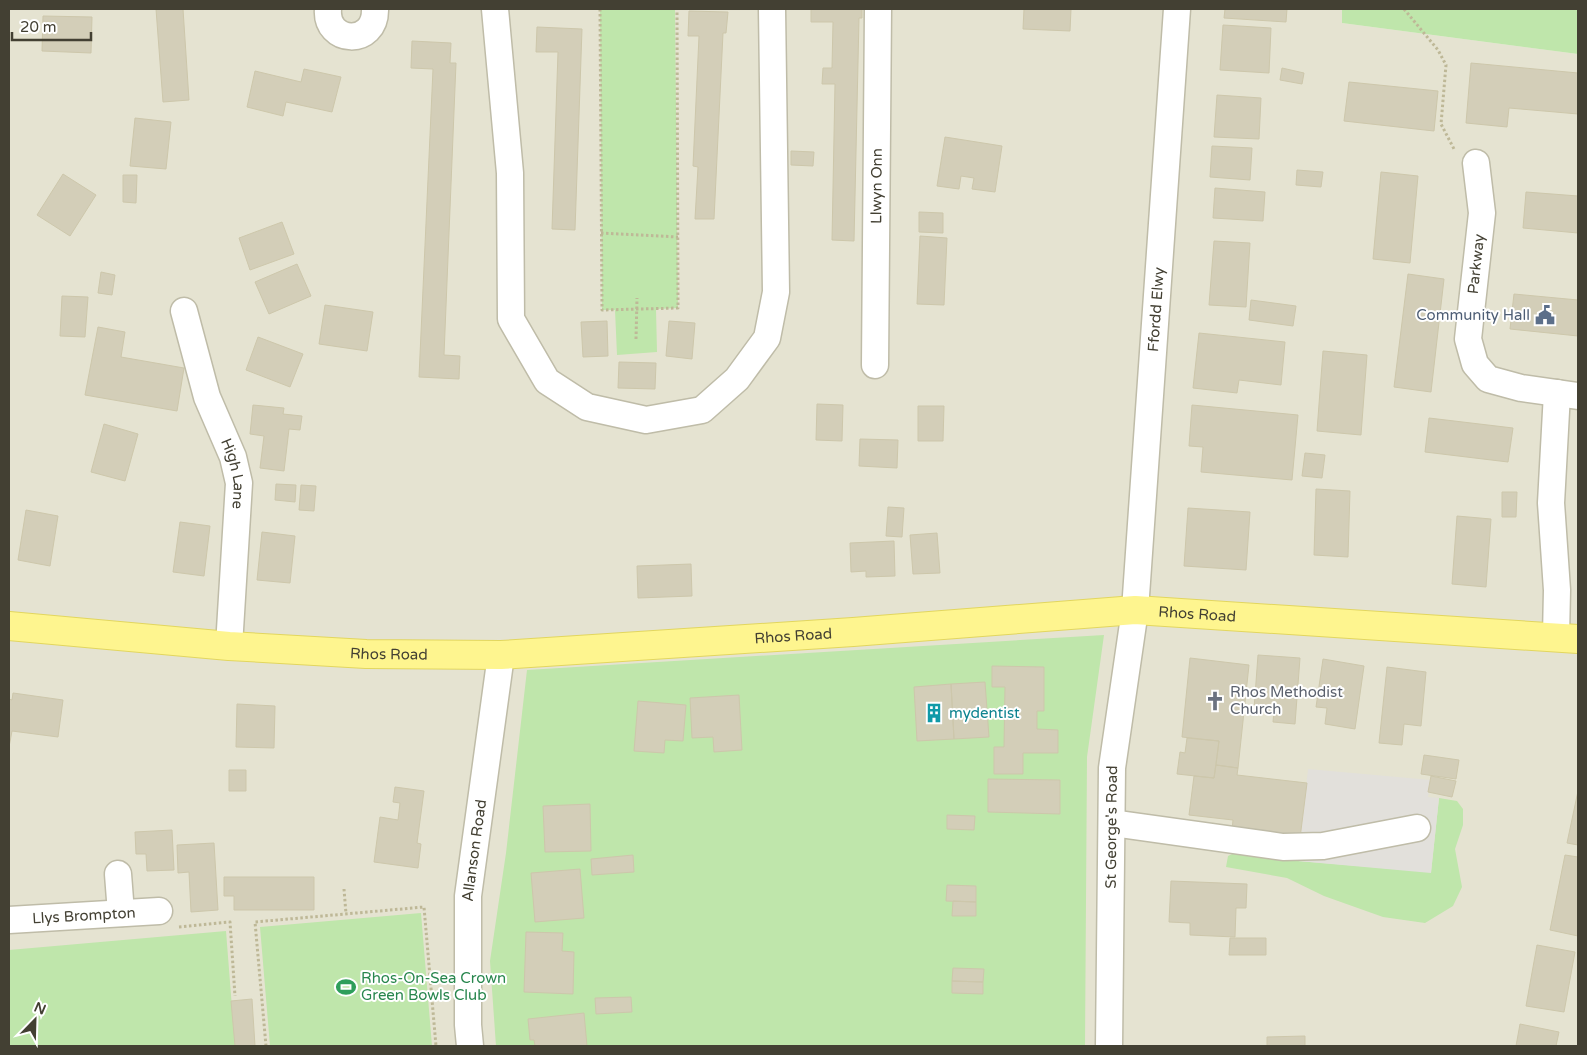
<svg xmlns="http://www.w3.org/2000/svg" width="1587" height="1055" font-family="'Varela Round',sans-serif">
<rect width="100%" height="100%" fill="#f1f0e3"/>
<path fill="#e5e3d1" d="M9,9H1342V23L1578,54V1046H9Z"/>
<path fill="#bfe6ab" d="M600,9H675L678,308L656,309L657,352L617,355L615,310H602Z
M1342,9H1578V54L1342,23Z
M1104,635L1087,757L1085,1046H496L490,961L506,853L527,670Z
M1439,798L1457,801L1463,809V825L1455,849L1462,887L1453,906L1425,923L1383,917L1324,896L1287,878L1226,867L1228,856L1238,851L1298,861L1431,872Z
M421,913L432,1046H270L260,927Z
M226,931L235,1046H9V950Z"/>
<path fill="#e2e0db" d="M1308,769L1431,780L1428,797L1439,798L1431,873L1298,861Z"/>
<path fill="#d3ceb8" stroke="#cdc7ab" d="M156,9H183L189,100L163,102Z
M811,9H862V18H859L854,241L832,240L835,84H822L823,68H832L833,22H811Z
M1024,9H1071L1070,31L1023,29Z
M1225,9H1287L1286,22L1224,18Z
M689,11L728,12L726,33H723L714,219H695L698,167L693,166L699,36H688Z
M43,16L92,17L91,53L42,51Z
M1223,25L1271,28L1269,73L1220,70Z
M537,27L582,29L575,230L552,229L558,52H536Z
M412,41L451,43L450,63H456L444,355L460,356L459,379L419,377L433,69L411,68Z
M1471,63L1578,73V114L1509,108L1507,127L1466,123Z
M1282,68L1304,73L1302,84L1280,80Z
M304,69L341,77L332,112L286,102L283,116L247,107L255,71L301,82Z
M1349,82L1438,91L1434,131L1344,121Z
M1217,95L1261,98L1259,139L1214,137Z
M135,118L171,122L166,169L130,166Z
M945,137L1002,146L995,192L972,189L974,178L961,176L959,189L937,186Z
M1212,146L1252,148L1250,180L1210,177Z
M791,151L814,152L813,166L791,165Z
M1297,170L1323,172L1321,187L1296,185Z
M1381,172L1418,176L1410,263L1373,259Z
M63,174L96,195L70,236L37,215Z
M123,175H137L136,203L123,202Z
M1215,188L1265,192L1263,221L1213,218Z
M1526,192L1578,196V233L1523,228Z
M919,212L943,213V233L919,232Z
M282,222L294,254L250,270L239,238Z
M920,236L947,238L944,305L917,304Z
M1214,241L1250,243L1246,307L1209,305Z
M297,264L311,296L269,314L255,282Z
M101,272L115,275L112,295L98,293Z
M1408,274L1444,279L1431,392L1394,387Z
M1514,294L1578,300V336L1510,329Z
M62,296L88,297L85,337L60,336Z
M1251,300L1296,306L1293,326L1249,320Z
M325,305L373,312L367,351L319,344Z
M607,321L608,356L583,357L581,322Z
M669,321L695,323L692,359L666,356Z
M98,327L125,332L121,357L184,368L177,411L85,395Z
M1199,333L1285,342L1281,385L1239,380L1237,393L1193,388Z
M258,337L303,354L290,387L246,370Z
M1323,351L1367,355L1361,435L1317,431Z
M619,362L656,363L655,389L618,388Z
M817,404L843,405L842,441L816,440Z
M253,405L284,408L283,414L302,416L300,430L289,429L284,471L260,468L264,436L250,434Z
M1192,405L1298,415L1292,480L1201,472L1203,447L1189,446Z
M918,406H944L943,441H918Z
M1429,418L1513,428L1508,462L1425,452Z
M104,424L138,434L125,481L91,472Z
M860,439L898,440L897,468L859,466Z
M1305,453L1325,455L1322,478L1302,476Z
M276,484L296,485L295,502L275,500Z
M301,485L316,486L314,511L299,510Z
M1316,489L1350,491L1348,557L1314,555Z
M1502,492H1517L1516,517H1502Z
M888,507L904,508L902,537L886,536Z
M1188,508L1250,512L1246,570L1184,566Z
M26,510L58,516L50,566L18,560Z
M1457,516L1491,519L1486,587L1452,584Z
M180,522L210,526L204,576L173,572Z
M262,532L295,536L290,583L257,580Z
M937,533L940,573L913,574L910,535Z
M894,541L895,576L866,577V571L851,572L850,543Z
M691,564L692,596L638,598L637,566Z
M1258,655L1300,658L1295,724L1273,722L1274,711L1254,709Z
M1190,658L1249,665L1238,768L1216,765L1219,741L1182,737Z
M1323,659L1364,666L1355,729L1325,724L1327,708L1316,707Z
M992,666L1044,667V711H1037V729L1058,730V753H1023V774H994V747H1004L1005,687H992Z
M1387,667L1426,672L1421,726L1404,724L1402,745L1379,743Z
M985,682L989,737L954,739L951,684Z
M951,684L954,739L917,741L914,687Z
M13,693L63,700L58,737L12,731L9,747V699L12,700Z
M739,695L742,750L714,752L713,737L692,738L690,698Z
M638,701L686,705L683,741L665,740L664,753L634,751Z
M237,704L275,706L274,748L236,747Z
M1187,738L1219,741L1214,778L1177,774L1180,752L1185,753Z
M1424,755L1459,760L1456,779L1421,774Z
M1216,765L1238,768L1237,775L1307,783L1300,838L1232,830L1233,820L1189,815L1194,776L1214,778Z
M229,770H246V791H229Z
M1431,776L1456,781L1452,797L1428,792Z
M988,779L1060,780V814L988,812Z
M395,787L424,791L417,843L421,844L418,868L374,862L380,817L398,820L400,803L393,802Z
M1578,791V845L1567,843Z
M590,804L591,851L545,852L543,806Z
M947,815L975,816L974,830L947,829Z
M172,830L174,870L147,871L146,854H136L135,832Z
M214,843L218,910L191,912L189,872L178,873L177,845Z
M633,855L634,872L592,875L591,859Z
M1565,855L1578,857V936L1550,930Z
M580,869L584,918L535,922L531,873Z
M224,877H314V910H234V896H224Z
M1171,881L1247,884L1246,908H1236L1235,937L1190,935V923L1169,922Z
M947,885L976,886V902L946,901Z
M953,901L976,902V916H952Z
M526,932L563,933L562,951L574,952L573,994L524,992Z
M1230,938H1266V955H1229Z
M1537,945L1575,952L1564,1012L1526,1006Z
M953,968L984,969L983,982L952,981Z
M952,981L983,982V994L952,993Z
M631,997L632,1012L596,1014L595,998Z
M252,999L255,1046H235L231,1001Z
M584,1013L587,1046H535L534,1040H530L528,1019Z
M1520,1024L1559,1032L1556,1046H1516Z
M1305,1036V1046H1267V1037Z"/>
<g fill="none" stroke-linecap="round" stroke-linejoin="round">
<defs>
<g id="minor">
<path d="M328,9C325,44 376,47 375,9"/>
<path d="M495,9L510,173L511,319L547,381L587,407L646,420L702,410L737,379L767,338L776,292L772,9"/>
<path d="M1476,163L1482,213L1468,339L1475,364L1488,379L1521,388L1578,396"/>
<path id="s1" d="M184,311L207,397L233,457L239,483L229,646"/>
<path id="s2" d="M875,365L878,9"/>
<path d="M1556,636L1557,590L1551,503L1557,393"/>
<path d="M1112,823L1283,847L1323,846L1417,828"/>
<path d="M118,874L121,913"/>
<path id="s3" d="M9,920L159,911"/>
<path id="s4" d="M470,1046L468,1025V896L501,655"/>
<path id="s5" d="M1109,1046L1112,768L1135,610L1177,9"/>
</g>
<g id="major">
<path id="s6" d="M9,626L229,646L366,654L501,655L853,632L1135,610L1578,639"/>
</g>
</defs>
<use href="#minor" stroke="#bfbca8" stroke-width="29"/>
<use href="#major" stroke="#e2d65f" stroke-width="30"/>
<path stroke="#beb897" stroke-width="3" stroke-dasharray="2.5 2.5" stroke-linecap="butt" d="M600,9L602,310L678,308L677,9
M1404,9L1438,50L1446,65L1441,124L1454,149
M601,233L678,237
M636,339L637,298
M344,889L346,914
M179,927L230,922L235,996
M266,1046L255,922L424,907L436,1046"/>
<use href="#minor" stroke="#fff" stroke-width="26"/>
<use href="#major" stroke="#fef58f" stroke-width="28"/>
</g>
<defs>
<symbol id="civic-bare" viewBox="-9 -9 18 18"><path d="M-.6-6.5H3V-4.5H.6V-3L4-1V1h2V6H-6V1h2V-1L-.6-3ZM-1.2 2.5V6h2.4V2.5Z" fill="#5c6f8a" stroke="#fff" stroke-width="2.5" paint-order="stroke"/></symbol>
<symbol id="church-bare" viewBox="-9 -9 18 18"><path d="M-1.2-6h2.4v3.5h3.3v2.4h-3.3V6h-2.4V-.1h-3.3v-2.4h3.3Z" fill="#6b7280" stroke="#fff" stroke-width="2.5" paint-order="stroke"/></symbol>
<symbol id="building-bare" viewBox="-9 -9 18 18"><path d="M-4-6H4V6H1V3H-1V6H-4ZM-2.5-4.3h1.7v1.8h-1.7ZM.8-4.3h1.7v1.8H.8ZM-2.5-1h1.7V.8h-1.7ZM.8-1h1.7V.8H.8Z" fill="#0f9aa8" stroke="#fff" stroke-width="2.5" paint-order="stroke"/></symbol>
<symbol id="stadium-bare" viewBox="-9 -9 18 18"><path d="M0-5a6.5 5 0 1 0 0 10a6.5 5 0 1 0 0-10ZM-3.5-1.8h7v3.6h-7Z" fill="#2e9e5b" stroke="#fff" stroke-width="2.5" paint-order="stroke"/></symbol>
</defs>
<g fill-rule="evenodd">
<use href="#civic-bare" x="1531" y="301" width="28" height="28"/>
<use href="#church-bare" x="1201" y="687" width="28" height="28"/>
<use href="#building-bare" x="920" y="699" width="28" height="28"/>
<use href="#stadium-bare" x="332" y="973" width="28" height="28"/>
</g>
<g text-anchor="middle" stroke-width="4" stroke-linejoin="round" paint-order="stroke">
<g font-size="15" fill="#434033" stroke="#fff">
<text dy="5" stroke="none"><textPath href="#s2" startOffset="179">Llwyn Onn</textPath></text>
<text transform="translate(1476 264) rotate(-84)" y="5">Parkway</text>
<text dy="5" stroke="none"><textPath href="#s5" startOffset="739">Ffordd Elwy</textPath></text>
<text dy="5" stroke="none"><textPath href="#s1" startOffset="171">High Lane</textPath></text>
<text dy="5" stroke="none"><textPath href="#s6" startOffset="1191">Rhos Road</textPath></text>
<text dy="5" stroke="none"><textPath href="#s6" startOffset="786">Rhos Road</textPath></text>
<text dy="5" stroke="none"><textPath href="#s6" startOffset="381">Rhos Road</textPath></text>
<text dy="5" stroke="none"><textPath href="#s5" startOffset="219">St George's Road</textPath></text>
<text dy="5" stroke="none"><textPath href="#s4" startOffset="196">Allanson Road</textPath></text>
<text dy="5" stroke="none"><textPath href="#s3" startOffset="75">Llys Brompton</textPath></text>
</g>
<g font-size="15" fill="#4e5e75" stroke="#fff" text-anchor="end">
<text x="1530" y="320">Community Hall</text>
</g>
<g font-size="15" fill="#5b616d" stroke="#fff" text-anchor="start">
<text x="1230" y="697">Rhos Methodist<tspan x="1230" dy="17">Church</tspan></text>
</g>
<g font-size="15" fill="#0d838f" stroke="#fff" text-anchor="start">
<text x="949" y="718">mydentist</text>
</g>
<g font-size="15" fill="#27864d" stroke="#fff" text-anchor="start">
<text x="361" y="983">Rhos-On-Sea Crown<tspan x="361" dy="17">Green Bowls Club</tspan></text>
</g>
</g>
<rect width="1587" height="1055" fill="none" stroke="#434033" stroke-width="20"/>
<g transform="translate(35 1020) rotate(23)" stroke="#ffffff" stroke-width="4" paint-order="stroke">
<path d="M0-4L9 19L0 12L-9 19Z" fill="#434033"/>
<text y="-8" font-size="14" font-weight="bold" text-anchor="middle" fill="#434033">N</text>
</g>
<path d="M12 32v8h79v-8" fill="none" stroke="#434033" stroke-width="2.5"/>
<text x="20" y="32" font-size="15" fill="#434033" stroke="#ffffff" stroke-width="4" paint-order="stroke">20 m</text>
</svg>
